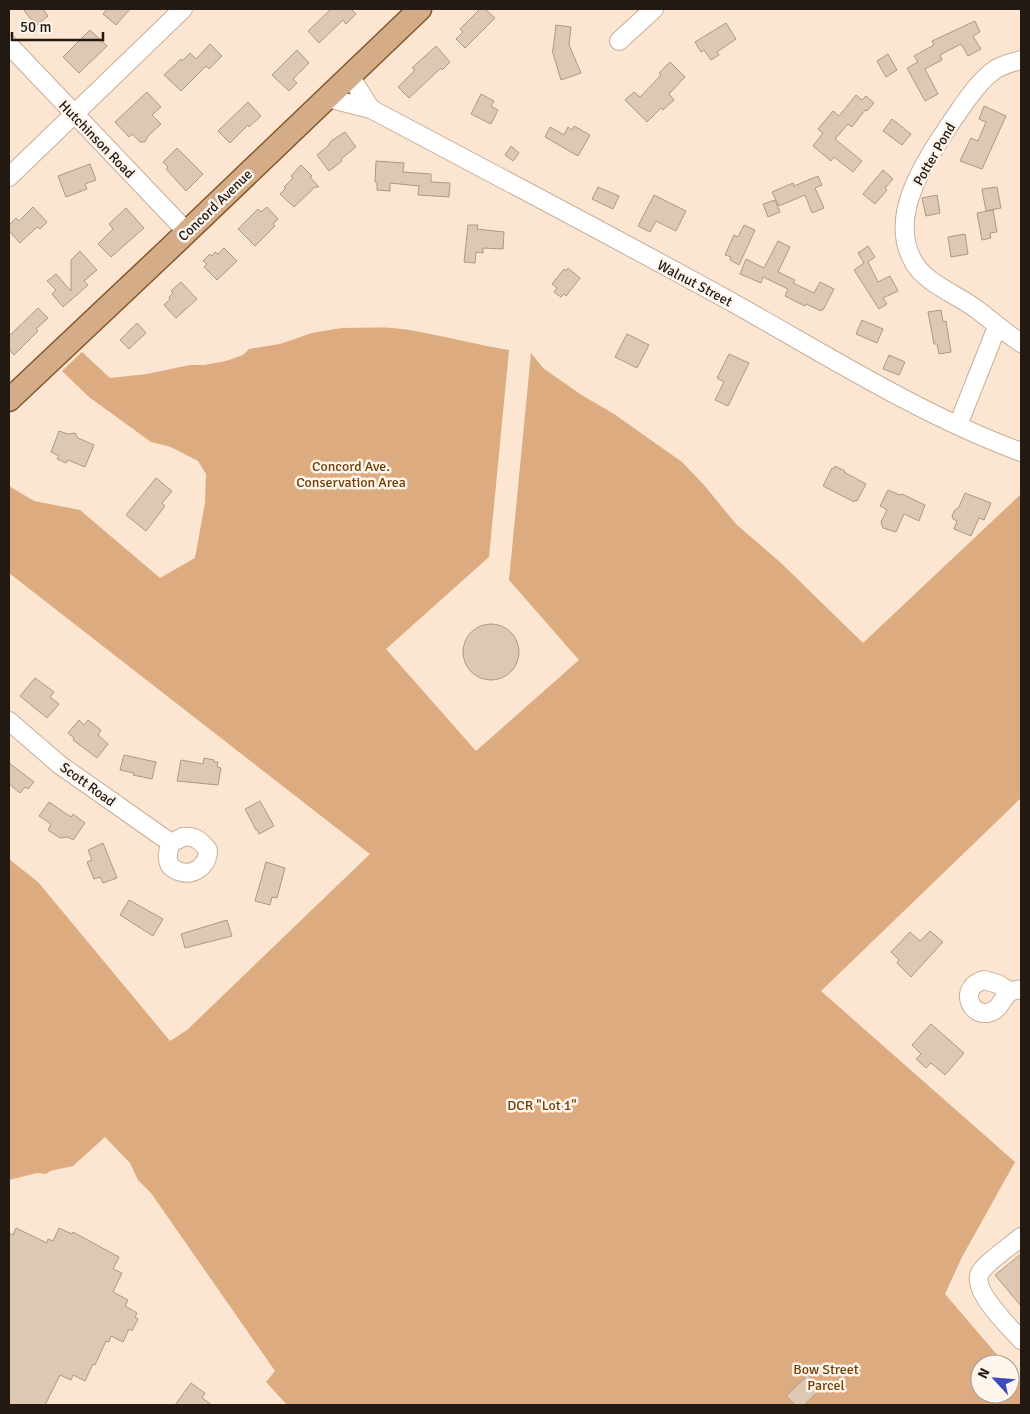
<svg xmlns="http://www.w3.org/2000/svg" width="1030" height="1414" font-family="Signika,sans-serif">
<rect width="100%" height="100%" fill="#fce5d1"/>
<path fill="#dcab7f" d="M342,328C359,328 377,327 393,328C432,332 470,344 509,350L489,557L386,649L476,751L579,660L509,580L531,353L543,368L580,394L614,414L682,462L704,485L736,524L781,563L863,643L1021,494V798L821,991L1015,1162L962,1257L945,1294L1005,1364H980V1394H1010V1370L1021,1383V1405H287L266,1382L275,1371L151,1193L138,1180L130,1163L105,1137L73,1166L50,1171L46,1174L37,1173L9,1180V859L38,882L170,1041L187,1030L370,854L9,573V486L34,501L80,510L160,578L195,558L205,503L206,474L198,461L171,447L151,442L89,397L62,371L82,352L110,378L147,374L190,365H204L226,361L243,355L249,349L280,344L312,333Z"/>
<path fill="#dec7b3" stroke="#ae9885" d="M23,9H43L48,16L36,26Z
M107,9H130L116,25L103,14Z
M331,9H351L356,14L346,24L343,20L319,43L308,31Z
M480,9H485L495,18L465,48L456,39L463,32L460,29Z
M975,21L980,32L973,36L981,49L968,56L961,44L940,55L942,60L925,69L938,94L925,101L907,68L918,62L914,56L934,45L932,41Z
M726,23L736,39L717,52L719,55L711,60L704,50L701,52L695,42Z
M556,25L571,27L569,45L581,73L561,80L552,50H553Z
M90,30L107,46L79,73L63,57Z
M210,44L222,56L209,69L206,66L181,91L164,75L181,59L182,61L190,53L196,59Z
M436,46L450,62L442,70L441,68L409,98L398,87L415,70L412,68Z
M297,50L309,63L293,79L297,83L289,91L272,75Z
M888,54L897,70L886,77L877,61Z
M670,62L685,77L669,94L674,100L663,110L661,108L647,122L625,100L634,92L640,97L661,75L659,73Z
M147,92L161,107L152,115L161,124L148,136L145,142H140L132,134L129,137L115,122Z
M481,94L494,101L491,106L498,110L491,124L471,114Z
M856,95L862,100L866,96L874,103L867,111L865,110L852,127L848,124L835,139L862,161L853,172L834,157L831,161L813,146L823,133L818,129L833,111L839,116Z
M248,102L261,116L249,127L248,125L230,143L218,131Z
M984,106L1006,116L982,169L960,161L971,138L978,141L986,122L979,119Z
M892,119L911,134L902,145L883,131Z
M574,126L590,135L578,156L545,137L550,127L564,135L568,127L572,130Z
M345,132L356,147L341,159L342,161L329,171L317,155L328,146L331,141Z
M511,146L519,153L513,161L505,155Z
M177,148L203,174L186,191L166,169L168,167L163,162Z
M376,161L404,163L403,172L431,174V182L450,183L449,197L418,195L419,186L390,183V191L377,190V182H375Z
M90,164L96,180L85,184L87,189L66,197L58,176Z
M301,165L312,176L310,177L319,187H315L294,207L280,194L286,188L284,187L293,178L291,176Z
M883,170L893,179L885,188L887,190L875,204L863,194Z
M818,176L822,185L815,188L824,208L812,213L805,195L779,206L772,192L793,183L794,186Z
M598,187L619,196L613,209L592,199Z
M997,187L1001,208L986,211L982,189Z
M654,195L686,211L676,231L656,221L650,232L638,226Z
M937,195L940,213L926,216L922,198Z
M775,200L780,212L768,217L763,204Z
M33,207L47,222L40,229L37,227L20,243L9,231V225L16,218L19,221Z
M267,207L278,219L273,224L275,226L255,246L238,229L258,209L261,212Z
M126,208L144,228L111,257L98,244L113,229L109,224Z
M993,210L997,232L990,233L991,238L982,240L977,213Z
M468,225H478L477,229L504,232L503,249L483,248V253L476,252L475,263L464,262Z
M744,225L755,230L739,265L730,260L731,257L725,255L734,235L738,237Z
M965,234L968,254L951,257L948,237Z
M778,241L790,247L778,272L795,280L793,283L814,293L820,282L834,289L823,310L822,309L821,311L806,304L805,306L785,296L788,289L763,277L761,283L740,274L746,259L764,268Z
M868,246L875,257L868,262L878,282L890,276L898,291L883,298L887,304L879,309L854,270L864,263L858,253Z
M224,248L237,261L217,280L204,267L207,264L203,261L210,254L212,256L215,252L218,254Z
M80,251L97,270L84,281L88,285L63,307L52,294L56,290L47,281L56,274L71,291V260Z
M568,268L580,278L566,296L564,294L561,297L554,292L557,288L552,284L564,269L566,271Z
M181,282L197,299L176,318L164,305L170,299L169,297L173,293L171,291Z
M38,308L48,318L36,329L38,331L14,355L9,349V336Z
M941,310L943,322L946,321L951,352L939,354L937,344H934L928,312Z
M862,320L883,329L877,343L856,334Z
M137,323L146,333L129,349L120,340Z
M627,334L649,345L637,368L615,357Z
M729,354L749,363L728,406L715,400L724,382L717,378Z
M889,355L905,362L899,375L883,369Z
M59,431L68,434L75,433L78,438L94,445L85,467L68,460L66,463L57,459L59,456L51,452Z
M835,466L845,471L844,472L866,484L857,501L855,500L854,502L823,486L832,468L834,469Z
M156,478L172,491L162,503L165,506L146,531L126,515Z
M888,490L900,495L902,494L925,505L919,521L904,514L896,532L883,528L881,522L887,510L880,506Z
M965,493L991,503L984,520L979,518L971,536L954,529L957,521L953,519L952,515L955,510L959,507Z
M463 652a28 28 0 1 1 56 0a28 28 0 1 1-56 0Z
M35,678L54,692L50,697L59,704L47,718L20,696Z
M79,720L84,725L88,720L101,730L98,735L108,744L97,758L73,740L74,738L68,733Z
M124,755L156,762L152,779L133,775L134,773L120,770Z
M204,758L214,760V762H218L217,767L221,768L218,785L177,781L181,760L203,764Z
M9,763L34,782L28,789L25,787L20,793L9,784Z
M260,801L274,826L259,834L257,829L256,830L245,809Z
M49,802L71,817L73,814L85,823L73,840L68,837L60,838L48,830L51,824L39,816Z
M103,843L117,878L103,883L100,877L94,879L87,862L92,860L88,850Z
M266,862L285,868L277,898L272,897L270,905L255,901Z
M129,900L163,919L153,936L120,915Z
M227,920L232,936L185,948L181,934Z
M930,931L943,942L911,977L897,963L899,960L891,952L910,932L920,941Z
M931,1024L964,1053L945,1075L931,1063L926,1068L916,1059L921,1054L912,1045Z
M16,1228L47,1243L48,1239L53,1241L59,1228L72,1234L73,1232L119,1257L113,1269L122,1273L113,1292L128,1300L125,1306L137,1313L135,1317L138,1319L132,1331L129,1329L123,1342L111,1336L109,1342L106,1341L95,1365L93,1364L85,1381L73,1375L71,1380L60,1375L45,1405H9V1233L13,1235Z
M1021,1254V1306L995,1275Z
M808,1375L821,1389L804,1405H795L786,1396Z
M191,1383L205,1393L202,1398L212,1405H175Z"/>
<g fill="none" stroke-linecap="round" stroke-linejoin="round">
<defs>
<path id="minor" d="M619,41L654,9
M9,45L187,232
M1021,60C1013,62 1003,65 996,69C978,81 964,104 952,121C927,159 887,214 913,261C925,284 959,295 979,311C993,322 1006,333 1021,343
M350,76L371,109
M327,98L371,109C493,174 616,238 737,305C828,356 923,416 1021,452
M9,177L183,9
M958,425L997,327
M9,721L60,765L171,843
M183,837C195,836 200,840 208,850C208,866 193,877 178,871C174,869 170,867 169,863C166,856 169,849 171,843Z
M1010,992L998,984L984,980C959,987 969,1015 987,1013C1000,1011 1001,999 1010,992C1012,990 1018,990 1021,989
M1021,1237C1012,1245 985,1263 980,1273C971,1291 1010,1327 1021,1340"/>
<path id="major" d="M9,400L168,250L420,9"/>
</defs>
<use href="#minor" stroke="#c6af9c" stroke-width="20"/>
<use href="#major" stroke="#84562b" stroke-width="25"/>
<use href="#minor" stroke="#fff" stroke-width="18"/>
<use href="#major" stroke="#d4ad88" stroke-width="22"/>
</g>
<g text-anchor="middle" stroke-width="5" stroke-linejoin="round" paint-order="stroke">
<g font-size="14" fill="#221912" stroke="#fef5ed">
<text transform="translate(97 139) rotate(46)" y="5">Hutchinson Road</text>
<text transform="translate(934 154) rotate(-60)" y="5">Potter Pond</text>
<text transform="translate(215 205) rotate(-44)" y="5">Concord Avenue</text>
<text transform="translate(695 283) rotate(28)" y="5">Walnut Street</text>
<text transform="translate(88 784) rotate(36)" y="5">Scott Road</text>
</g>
<g font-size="14" fill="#724108" stroke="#fef5ed">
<text x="351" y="471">Concord Ave.<tspan x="351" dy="16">Conservation Area</tspan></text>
<text x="542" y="1110">DCR "Lot 1"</text>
<text x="826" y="1374">Bow Street<tspan x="826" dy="16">Parcel</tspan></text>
</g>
</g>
<rect width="1030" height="1414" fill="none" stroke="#221912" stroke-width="20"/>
<g transform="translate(995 1379) rotate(296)"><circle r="24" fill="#fef5ed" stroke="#a69d95"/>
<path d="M0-4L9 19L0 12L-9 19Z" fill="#3d4abe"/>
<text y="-8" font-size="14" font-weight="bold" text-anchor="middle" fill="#221912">N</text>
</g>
<path d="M12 32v8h91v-8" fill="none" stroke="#221912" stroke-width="2.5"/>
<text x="20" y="32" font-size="15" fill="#221912" stroke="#fef5ed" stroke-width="4" paint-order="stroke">50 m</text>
</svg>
